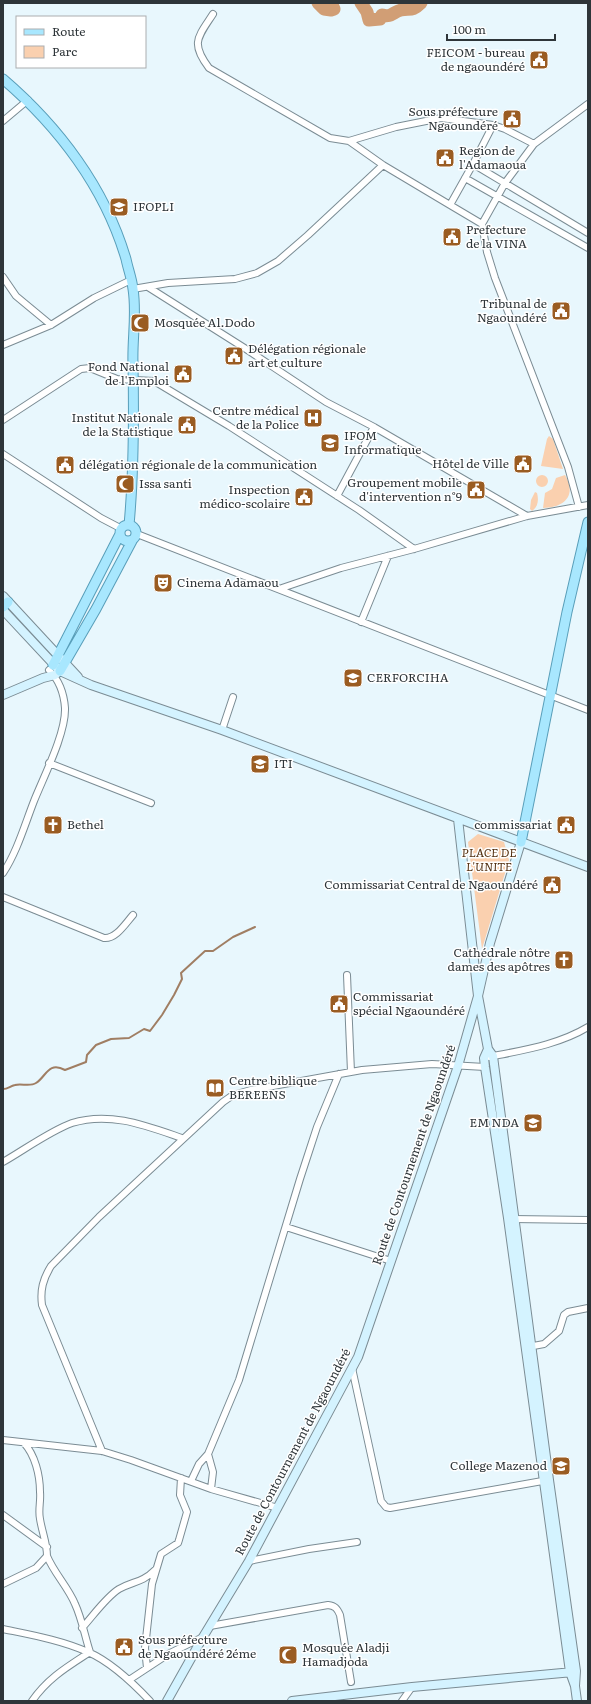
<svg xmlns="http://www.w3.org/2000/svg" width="591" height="1704" font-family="Literata,serif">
<rect width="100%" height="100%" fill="#e8f7fd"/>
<path fill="#fad0af" d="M549,436L553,439L563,469L541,466L547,439Z
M565,475C577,495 565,508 543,508L545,493L552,489L556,478Z
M536 481a6 6 0 1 1 12 0a6 6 0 1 1-12 0Z
M535,492L537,493C539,500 538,507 532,511L530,509L531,500Z
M478,834L504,842L509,860L482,949L468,842Z"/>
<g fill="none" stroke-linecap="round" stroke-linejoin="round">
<path stroke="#a07e63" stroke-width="2" d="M3,1089C8,1089 10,1086 15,1085C21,1083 30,1087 36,1083C46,1077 48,1061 65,1070L86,1062L87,1055L96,1045L111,1039L129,1038L144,1029L150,1031L162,1015L174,995L182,979L181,973L205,951H213L233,937L255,927"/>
<path stroke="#d19e75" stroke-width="13" d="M318,3L324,9L331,10L334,9L331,3
M361,3L367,12L369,20L380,19L382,15C391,18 393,12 401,10C410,8 412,12 421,3"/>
<defs>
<path id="street" d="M213,14C198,37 190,43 209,68L330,138L349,141L383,165
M3,121L28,100
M349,141L396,127L441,118L493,125
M473,164L588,233
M465,178L588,248
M482,224L450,205L473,164L493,125L505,129L534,144
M3,277L16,296L51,325
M148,287L246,349L326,402L374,427L527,516
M133,289L168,283L235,279L257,273L278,261L308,235L383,165L450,205
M3,345L51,325L94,298L131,280
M3,420L81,369L90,368L117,379L154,381L229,426L359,510L414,549
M3,454L101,518L122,529
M337,496L374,427
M579,507L568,467L495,278L487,252L482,224L505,183L534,144L588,104
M137,534L588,710
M279,589L341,568L414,549L527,516L588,505
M361,622L388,556
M222,730L233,697
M49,763L151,803
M3,873C17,852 25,824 34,801C44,776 66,733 65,708C64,694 59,680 49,670
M3,897L104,938C116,939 125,924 133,915
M347,975L351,1072
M489,1057C523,1050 558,1045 588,1027
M3,1162C24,1150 50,1131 72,1123C110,1111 147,1126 182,1138
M512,1219L588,1220
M286,1227L391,1261
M528,1347L544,1344L559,1331L564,1315L568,1312L588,1308
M352,1368L381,1501L386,1507L390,1508L548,1480
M3,1440L102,1451L131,1460L211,1489L278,1508
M102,1451L42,1305C40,1290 43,1279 51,1266L99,1217L223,1102L233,1095L251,1090L362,1070L432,1064L485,1067
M208,1454L213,1472L211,1489
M191,1481L199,1464L208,1454L239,1380L300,1179L317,1127L339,1074
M3,1515L47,1547
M47,1556C54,1573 68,1587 75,1604C82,1619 85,1637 90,1652
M249,1561L309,1549L357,1542
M3,1584L36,1568L47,1556C47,1543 42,1532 40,1519C38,1510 41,1501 40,1492C40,1475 35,1455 24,1443
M210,1626L328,1605C335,1606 337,1608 340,1615L351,1682
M82,1628C93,1616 106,1597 119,1589C133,1581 142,1583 155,1570
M3,1629C32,1635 61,1640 88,1652C111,1662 133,1683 150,1701
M147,1668L145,1648L152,1584L161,1554L178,1543L179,1540L187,1512L180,1495L181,1478
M129,1680L170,1653L203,1637
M32,1701C48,1678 67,1667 90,1652
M402,1701L412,1687"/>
<path id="secondary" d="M3,596L78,677
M3,610L60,671L91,685L222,730L588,867
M3,695L43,678L55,675L60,671
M458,819L478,996L488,1049L493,1056L494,1064L549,1480L576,1671L575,1686
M488,1049L484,1058L485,1067L508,1218L570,1672L575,1686L577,1701
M167,1701L203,1637L249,1561L358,1357L458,1066L478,996L490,943L521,842
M292,1701L412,1687L573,1672"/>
<path id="primary" d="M3,79C59,127 105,188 126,259C128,269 132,279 133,289C137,314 132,339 133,364C134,418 134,472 129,525
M120 533a8 8 0 1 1 16 0a8 8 0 1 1-16 0Z
M3,607L8,602
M53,665L120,534
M60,671L96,609L132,541
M521,842L567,612L588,522"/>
</defs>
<use href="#street" stroke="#7b8c94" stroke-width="8"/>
<use href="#secondary" stroke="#7b8c94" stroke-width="10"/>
<use href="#primary" stroke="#589eb9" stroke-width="11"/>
<use href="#street" stroke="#fff" stroke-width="6"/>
<use href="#secondary" stroke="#d4f3ff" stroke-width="8"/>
<use href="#primary" stroke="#a8e7fe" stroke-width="9"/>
</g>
<defs>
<symbol id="civic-square" viewBox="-11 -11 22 22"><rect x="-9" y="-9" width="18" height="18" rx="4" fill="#9a5c22" stroke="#fff"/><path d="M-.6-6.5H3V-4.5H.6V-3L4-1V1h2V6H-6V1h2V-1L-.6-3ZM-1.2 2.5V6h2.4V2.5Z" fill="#fff"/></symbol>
<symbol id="university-square" viewBox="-11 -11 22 22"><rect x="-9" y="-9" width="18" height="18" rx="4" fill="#9a5c22" stroke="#fff"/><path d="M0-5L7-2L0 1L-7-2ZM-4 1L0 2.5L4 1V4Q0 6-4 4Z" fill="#fff"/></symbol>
<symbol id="mosque-square" viewBox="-11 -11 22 22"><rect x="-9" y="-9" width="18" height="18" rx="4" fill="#9a5c22" stroke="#fff"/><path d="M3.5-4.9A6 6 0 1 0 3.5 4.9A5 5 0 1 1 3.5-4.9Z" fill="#fff"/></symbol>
<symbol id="hospital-square" viewBox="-11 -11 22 22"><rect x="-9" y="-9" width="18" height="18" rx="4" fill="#9a5c22" stroke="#fff"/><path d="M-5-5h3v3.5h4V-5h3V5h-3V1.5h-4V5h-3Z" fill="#fff"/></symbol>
<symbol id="theatre-square" viewBox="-11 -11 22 22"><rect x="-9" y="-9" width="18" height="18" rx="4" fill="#9a5c22" stroke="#fff"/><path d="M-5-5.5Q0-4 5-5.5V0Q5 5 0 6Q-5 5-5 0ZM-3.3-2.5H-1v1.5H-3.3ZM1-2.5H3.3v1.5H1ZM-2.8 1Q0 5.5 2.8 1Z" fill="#fff"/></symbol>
<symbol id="church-square" viewBox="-11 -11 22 22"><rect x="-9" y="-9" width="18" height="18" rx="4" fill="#9a5c22" stroke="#fff"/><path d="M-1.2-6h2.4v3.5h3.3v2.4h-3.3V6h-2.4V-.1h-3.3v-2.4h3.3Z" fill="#fff"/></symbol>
<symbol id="library-square" viewBox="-11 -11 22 22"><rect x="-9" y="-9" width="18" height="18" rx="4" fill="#9a5c22" stroke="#fff"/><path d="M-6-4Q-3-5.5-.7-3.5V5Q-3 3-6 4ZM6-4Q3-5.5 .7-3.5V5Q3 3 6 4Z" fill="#fff"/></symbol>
<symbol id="school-square" viewBox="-11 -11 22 22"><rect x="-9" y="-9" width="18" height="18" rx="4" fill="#9a5c22" stroke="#fff"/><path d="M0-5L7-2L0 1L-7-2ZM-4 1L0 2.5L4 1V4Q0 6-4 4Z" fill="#fff"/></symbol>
</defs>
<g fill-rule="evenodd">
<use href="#civic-square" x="528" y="49" width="22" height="22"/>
<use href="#civic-square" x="501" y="108" width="22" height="22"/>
<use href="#civic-square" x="434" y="147" width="22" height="22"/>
<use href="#university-square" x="108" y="196" width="22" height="22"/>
<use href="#civic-square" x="441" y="226" width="22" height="22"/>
<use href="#civic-square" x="550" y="300" width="22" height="22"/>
<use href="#mosque-square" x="129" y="312" width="22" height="22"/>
<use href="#civic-square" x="223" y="345" width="22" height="22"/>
<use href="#civic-square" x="172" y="363" width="22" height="22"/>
<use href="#hospital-square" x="302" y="407" width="22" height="22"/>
<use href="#civic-square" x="176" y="414" width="22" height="22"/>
<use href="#university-square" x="319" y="432" width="22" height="22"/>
<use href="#civic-square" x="512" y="453" width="22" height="22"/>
<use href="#civic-square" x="54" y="454" width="22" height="22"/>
<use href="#mosque-square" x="114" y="473" width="22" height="22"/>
<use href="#civic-square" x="465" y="479" width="22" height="22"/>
<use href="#civic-square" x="293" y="486" width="22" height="22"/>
<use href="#theatre-square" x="152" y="572" width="22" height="22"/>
<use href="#university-square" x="342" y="667" width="22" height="22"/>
<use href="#university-square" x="249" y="753" width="22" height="22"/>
<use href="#church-square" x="42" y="814" width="22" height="22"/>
<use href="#civic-square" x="555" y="814" width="22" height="22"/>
<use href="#civic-square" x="541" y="874" width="22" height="22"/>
<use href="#church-square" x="553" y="949" width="22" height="22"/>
<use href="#civic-square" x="328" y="993" width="22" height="22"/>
<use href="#library-square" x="204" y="1077" width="22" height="22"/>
<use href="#school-square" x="522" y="1112" width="22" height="22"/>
<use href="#school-square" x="550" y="1455" width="22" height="22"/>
<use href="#civic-square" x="113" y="1636" width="22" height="22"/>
<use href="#mosque-square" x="277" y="1644" width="22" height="22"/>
</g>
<g text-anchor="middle" stroke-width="3" stroke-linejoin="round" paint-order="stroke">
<g font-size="12" fill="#2e3539" stroke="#fff" text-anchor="start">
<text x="525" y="57" text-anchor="end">FEICOM - bureau<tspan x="525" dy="14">de ngaoundéré</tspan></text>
<text x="498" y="116" text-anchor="end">Sous préfecture<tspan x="498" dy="14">Ngaoundéré</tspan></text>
<text x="459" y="155">Region de<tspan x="459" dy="14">l'Adamaoua</tspan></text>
<text x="133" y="211">IFOPLI</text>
<text x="466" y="234">Prefecture<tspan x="466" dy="14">de la VINA</tspan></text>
<text x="547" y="308" text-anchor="end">Tribunal de<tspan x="547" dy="14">Ngaoundéré</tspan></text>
<text x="154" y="327">Mosquée Al.Dodo</text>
<text x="248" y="353">Délégation régionale<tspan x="248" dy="14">art et culture</tspan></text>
<text x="169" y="371" text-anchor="end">Fond National<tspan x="169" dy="14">de l'Emploi</tspan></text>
<text x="299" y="415" text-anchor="end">Centre médical<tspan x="299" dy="14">de la Police</tspan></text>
<text x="173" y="422" text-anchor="end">Institut Nationale<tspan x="173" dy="14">de la Statistique</tspan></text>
<text x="344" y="440">IFOM<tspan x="344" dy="14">Informatique</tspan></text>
<text x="509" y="468" text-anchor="end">Hôtel de Ville</text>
<text x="79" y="469">délégation régionale de la communication</text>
<text x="462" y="487" text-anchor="end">Groupement mobile<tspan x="462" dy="14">d'intervention n°9</tspan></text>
<text x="139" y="488">Issa santi</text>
<text x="290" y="494" text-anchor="end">Inspection<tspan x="290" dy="14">médico-scolaire</tspan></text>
<text x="177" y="587">Cinema Adamaou</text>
<text x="367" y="682">CERFORCIHA</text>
<text x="274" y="768">ITI</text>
<text x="67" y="829">Bethel</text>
<text x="552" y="829" text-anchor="end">commissariat</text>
<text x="538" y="889" text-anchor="end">Commissariat Central de Ngaoundéré</text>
<text x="550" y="957" text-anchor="end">Cathédrale nôtre<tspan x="550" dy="14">dames des apôtres</tspan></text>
<text x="353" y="1001">Commissariat<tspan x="353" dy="14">spécial Ngaoundéré</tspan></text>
<text x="229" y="1085">Centre biblique<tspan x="229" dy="14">BEREENS</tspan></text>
<text x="519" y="1127" text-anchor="end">EM NDA</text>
<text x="547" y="1470" text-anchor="end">College Mazenod</text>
<text x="138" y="1644">Sous préfecture<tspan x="138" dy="14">de Ngaoundéré 2éme</tspan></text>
<text x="302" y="1652">Mosquée Aladji<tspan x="302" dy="14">Hamadjoda</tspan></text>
</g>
<g font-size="12" font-style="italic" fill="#533011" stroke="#fff">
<text x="489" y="857">PLACE DE<tspan x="489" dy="14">L'UNITE</tspan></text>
</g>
<g font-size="12" fill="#2e3539" stroke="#fff">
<text transform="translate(414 1155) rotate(-71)" y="4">Route de Contournement de Ngaoundéré</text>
<text transform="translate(293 1452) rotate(-62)" y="4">Route de Contournement de Ngaoundéré</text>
</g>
</g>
<rect width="591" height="1704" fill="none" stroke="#2e3539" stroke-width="8"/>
<rect x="16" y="16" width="130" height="52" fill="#ffffff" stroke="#abaeb0"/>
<rect x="24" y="29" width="20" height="6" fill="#a8e7fe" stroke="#abaeb0"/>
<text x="52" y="36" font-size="12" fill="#2e3539">Route</text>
<rect x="24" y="46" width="20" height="12" fill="#fad0af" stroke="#abaeb0"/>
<text x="52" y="56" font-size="12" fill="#2e3539">Parc</text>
<path d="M447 34v6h108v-6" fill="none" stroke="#2e3539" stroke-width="2"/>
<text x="453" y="34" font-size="12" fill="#2e3539" stroke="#ffffff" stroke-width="3" paint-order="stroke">100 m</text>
</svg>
